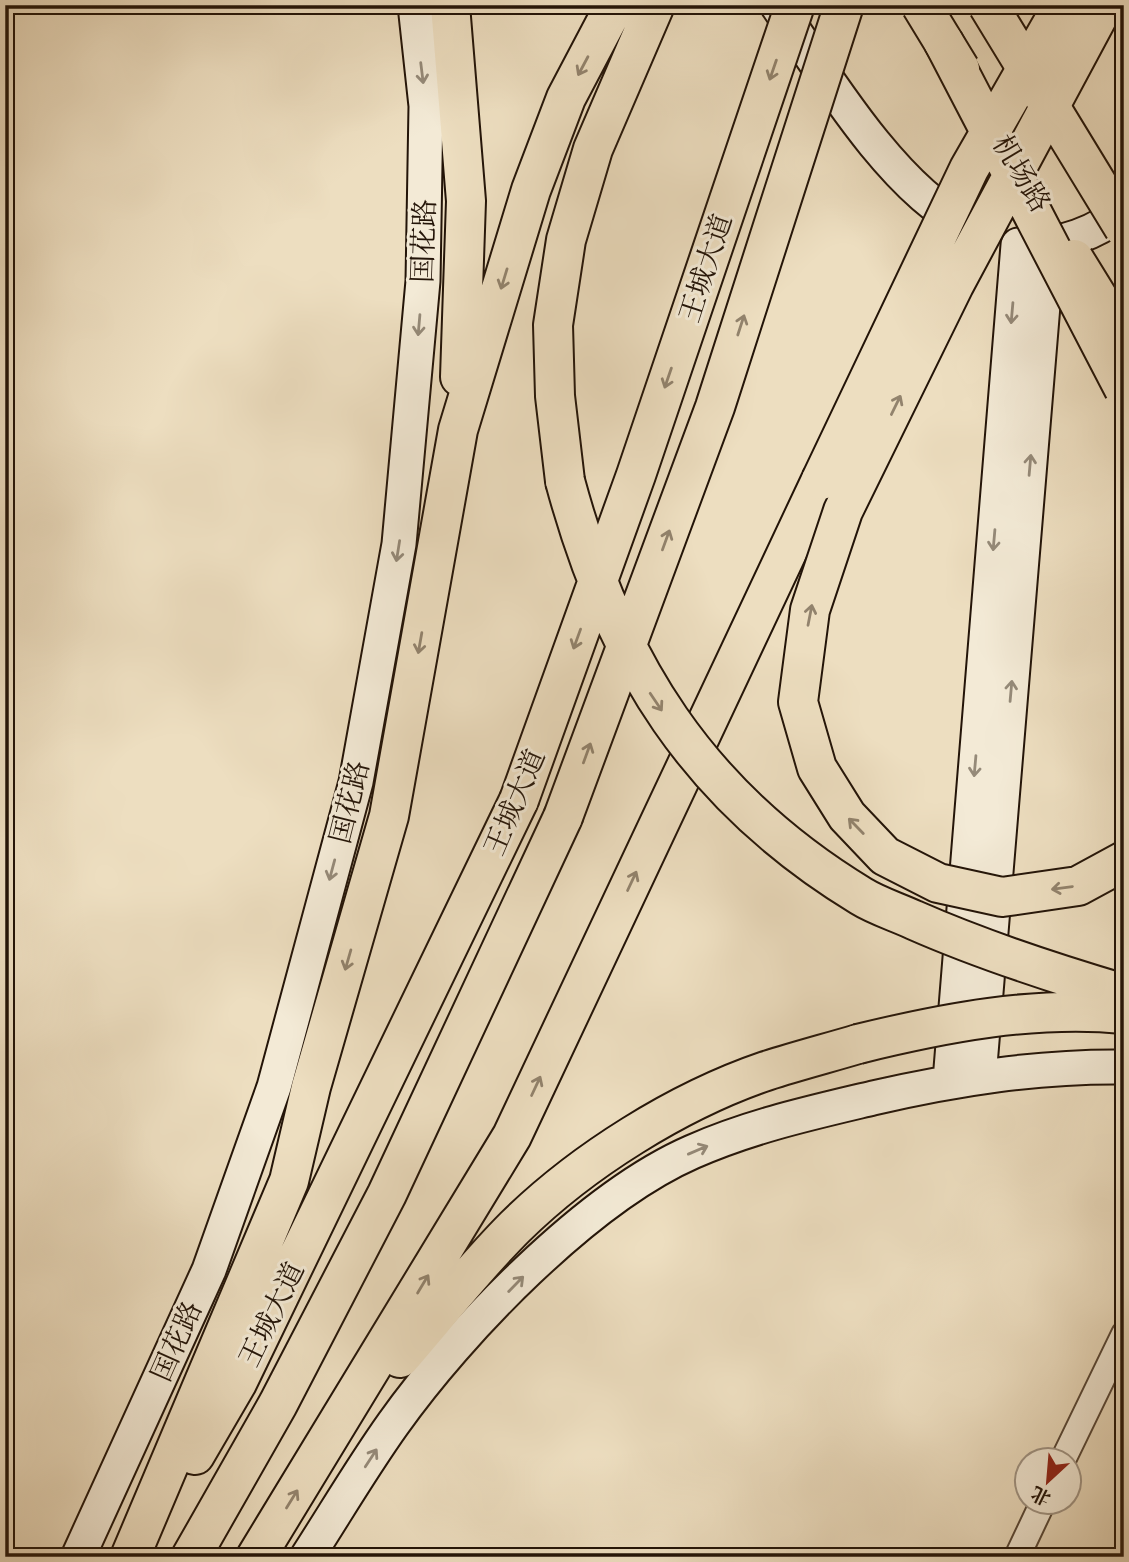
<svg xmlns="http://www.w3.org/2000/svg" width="1129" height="1562" font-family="'Old Standard TT','Noto Serif SC',serif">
<rect width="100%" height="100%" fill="#eddec0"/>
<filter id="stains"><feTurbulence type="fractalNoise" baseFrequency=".00286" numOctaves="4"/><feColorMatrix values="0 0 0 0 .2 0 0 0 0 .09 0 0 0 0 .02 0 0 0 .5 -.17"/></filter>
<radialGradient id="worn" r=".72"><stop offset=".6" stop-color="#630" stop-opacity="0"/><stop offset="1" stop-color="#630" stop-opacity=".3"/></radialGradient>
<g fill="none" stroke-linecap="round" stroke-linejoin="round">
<defs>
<path id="street" d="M1063,1460L1124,1334
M1017,1557L1043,1502"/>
<path id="secondary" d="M777,5C823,73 894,191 968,226
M1025,245C1059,246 1099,233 1124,209
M979,1077L1048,245
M950,1081L1018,245
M78,1557L209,1270L274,1087L356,782L399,544L423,281L426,106L415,5
M307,1557C336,1512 363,1466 393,1424C459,1331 587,1198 692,1152C751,1126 810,1113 873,1098C956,1079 1038,1066 1124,1067"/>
<path id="highway" d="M450,5L466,201L460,377
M565,481L555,396L553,325L566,240L593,149L655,5
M400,1358C438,1314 474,1268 515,1227C582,1161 678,1101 766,1071C797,1061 828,1053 858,1044
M195,1455L237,1383L519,800
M130,1557L289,1181L311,1087L389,816L458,430L531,190L566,98L615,5
M191,1557L278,1404L387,1194L563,817
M256,1557L512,1136L821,480"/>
</defs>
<use href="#street" stroke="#564636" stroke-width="28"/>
<use href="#secondary" stroke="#231408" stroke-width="37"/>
<use href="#highway" stroke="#231408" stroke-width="42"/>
<use href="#street" stroke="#f3ead6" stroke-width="24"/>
<use href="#secondary" stroke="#f3ead6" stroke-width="33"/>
<use href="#highway" stroke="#eddec0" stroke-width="38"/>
<defs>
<path id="primary-bridge" d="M921,5L960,69
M988,5L1124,228
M1074,259L1124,340"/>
<path id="highway-bridge" d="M1104,5L954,285L843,511L810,610L798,702L817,768L847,816L885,856L938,883L1002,897L1078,886L1124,861
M943,41L1124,389
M821,480L969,169L1063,5
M565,481C614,663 698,797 861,896C877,906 897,912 914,920C982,950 1053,973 1124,994
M519,800L636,475L795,5
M563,817L715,407L844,5
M858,1044C943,1023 1036,1005 1124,1014"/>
</defs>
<use href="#primary-bridge" stroke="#231408" stroke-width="42" stroke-linecap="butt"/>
<use href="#highway-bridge" stroke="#231408" stroke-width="42" stroke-linecap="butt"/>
<use href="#primary-bridge" stroke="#eddec0" stroke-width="38"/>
<use href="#highway-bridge" stroke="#eddec0" stroke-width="38"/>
</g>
<defs><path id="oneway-shaft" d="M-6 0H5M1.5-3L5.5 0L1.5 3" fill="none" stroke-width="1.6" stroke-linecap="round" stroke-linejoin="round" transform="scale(1.75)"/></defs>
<g stroke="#92836d">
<use href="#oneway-shaft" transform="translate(583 66) rotate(118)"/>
<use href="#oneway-shaft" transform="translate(773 70) rotate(109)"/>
<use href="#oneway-shaft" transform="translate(504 279) rotate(107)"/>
<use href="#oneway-shaft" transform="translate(741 325) rotate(-72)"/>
<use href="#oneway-shaft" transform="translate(668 378) rotate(109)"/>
<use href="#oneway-shaft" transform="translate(896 405) rotate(-64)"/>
<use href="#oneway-shaft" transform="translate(666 540) rotate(-70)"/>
<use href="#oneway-shaft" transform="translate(810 615) rotate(-79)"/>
<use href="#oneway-shaft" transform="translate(577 639) rotate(110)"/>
<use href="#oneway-shaft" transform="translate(420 643) rotate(100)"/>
<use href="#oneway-shaft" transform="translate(656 702) rotate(56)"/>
<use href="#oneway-shaft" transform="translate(587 753) rotate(-70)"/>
<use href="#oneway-shaft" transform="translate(856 826) rotate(-134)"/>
<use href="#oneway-shaft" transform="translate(632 881) rotate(-65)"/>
<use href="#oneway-shaft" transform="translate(1062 888) rotate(172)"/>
<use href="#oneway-shaft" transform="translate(348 960) rotate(106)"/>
<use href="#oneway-shaft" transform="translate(536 1086) rotate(-65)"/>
<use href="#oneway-shaft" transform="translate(423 1284) rotate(-59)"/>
<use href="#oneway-shaft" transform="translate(292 1499) rotate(-58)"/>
</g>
<g stroke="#958a79">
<use href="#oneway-shaft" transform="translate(422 73) rotate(83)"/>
<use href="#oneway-shaft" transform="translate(1012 313) rotate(95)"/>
<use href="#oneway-shaft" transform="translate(419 325) rotate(95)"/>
<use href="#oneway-shaft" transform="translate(1030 465) rotate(-85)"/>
<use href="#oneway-shaft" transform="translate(994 540) rotate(95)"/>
<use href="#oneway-shaft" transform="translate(398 551) rotate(99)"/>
<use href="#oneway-shaft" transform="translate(1011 691) rotate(-85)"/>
<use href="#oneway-shaft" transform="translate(975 766) rotate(95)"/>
<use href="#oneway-shaft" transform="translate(332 870) rotate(105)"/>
<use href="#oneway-shaft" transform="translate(698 1150) rotate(-23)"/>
<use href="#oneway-shaft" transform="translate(516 1284) rotate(-46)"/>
<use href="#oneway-shaft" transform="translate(371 1458) rotate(-57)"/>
</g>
<g text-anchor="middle" stroke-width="6" stroke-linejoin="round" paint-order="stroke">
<g font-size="28" fill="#231408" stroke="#f3ead6">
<text transform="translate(1022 173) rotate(59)" y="10">机场路</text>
<text transform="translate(423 241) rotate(-88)" y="10">国花路</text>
<text transform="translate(705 268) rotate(-72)" y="10">王城大道</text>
<text transform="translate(349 802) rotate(-76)" y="10">国花路</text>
<text transform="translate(514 802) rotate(-67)" y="10">王城大道</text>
<text transform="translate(271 1314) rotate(-64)" y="10">王城大道</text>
<text transform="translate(176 1341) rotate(-66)" y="10">国花路</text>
</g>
</g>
<rect width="1129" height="1562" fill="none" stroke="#eddec0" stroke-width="28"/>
<rect x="7" y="7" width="1115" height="1548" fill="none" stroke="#231408" stroke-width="3.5"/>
<rect x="14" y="14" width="1101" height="1534" fill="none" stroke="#231408" stroke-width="2"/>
<g transform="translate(1048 1481) rotate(206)"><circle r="33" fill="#f3ead6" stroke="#a09484" stroke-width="2"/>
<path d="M0-5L12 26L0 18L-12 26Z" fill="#8f2418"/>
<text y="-10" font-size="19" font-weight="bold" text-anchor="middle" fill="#231408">北</text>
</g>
<rect width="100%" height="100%" filter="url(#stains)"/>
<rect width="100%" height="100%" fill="url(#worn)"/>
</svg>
